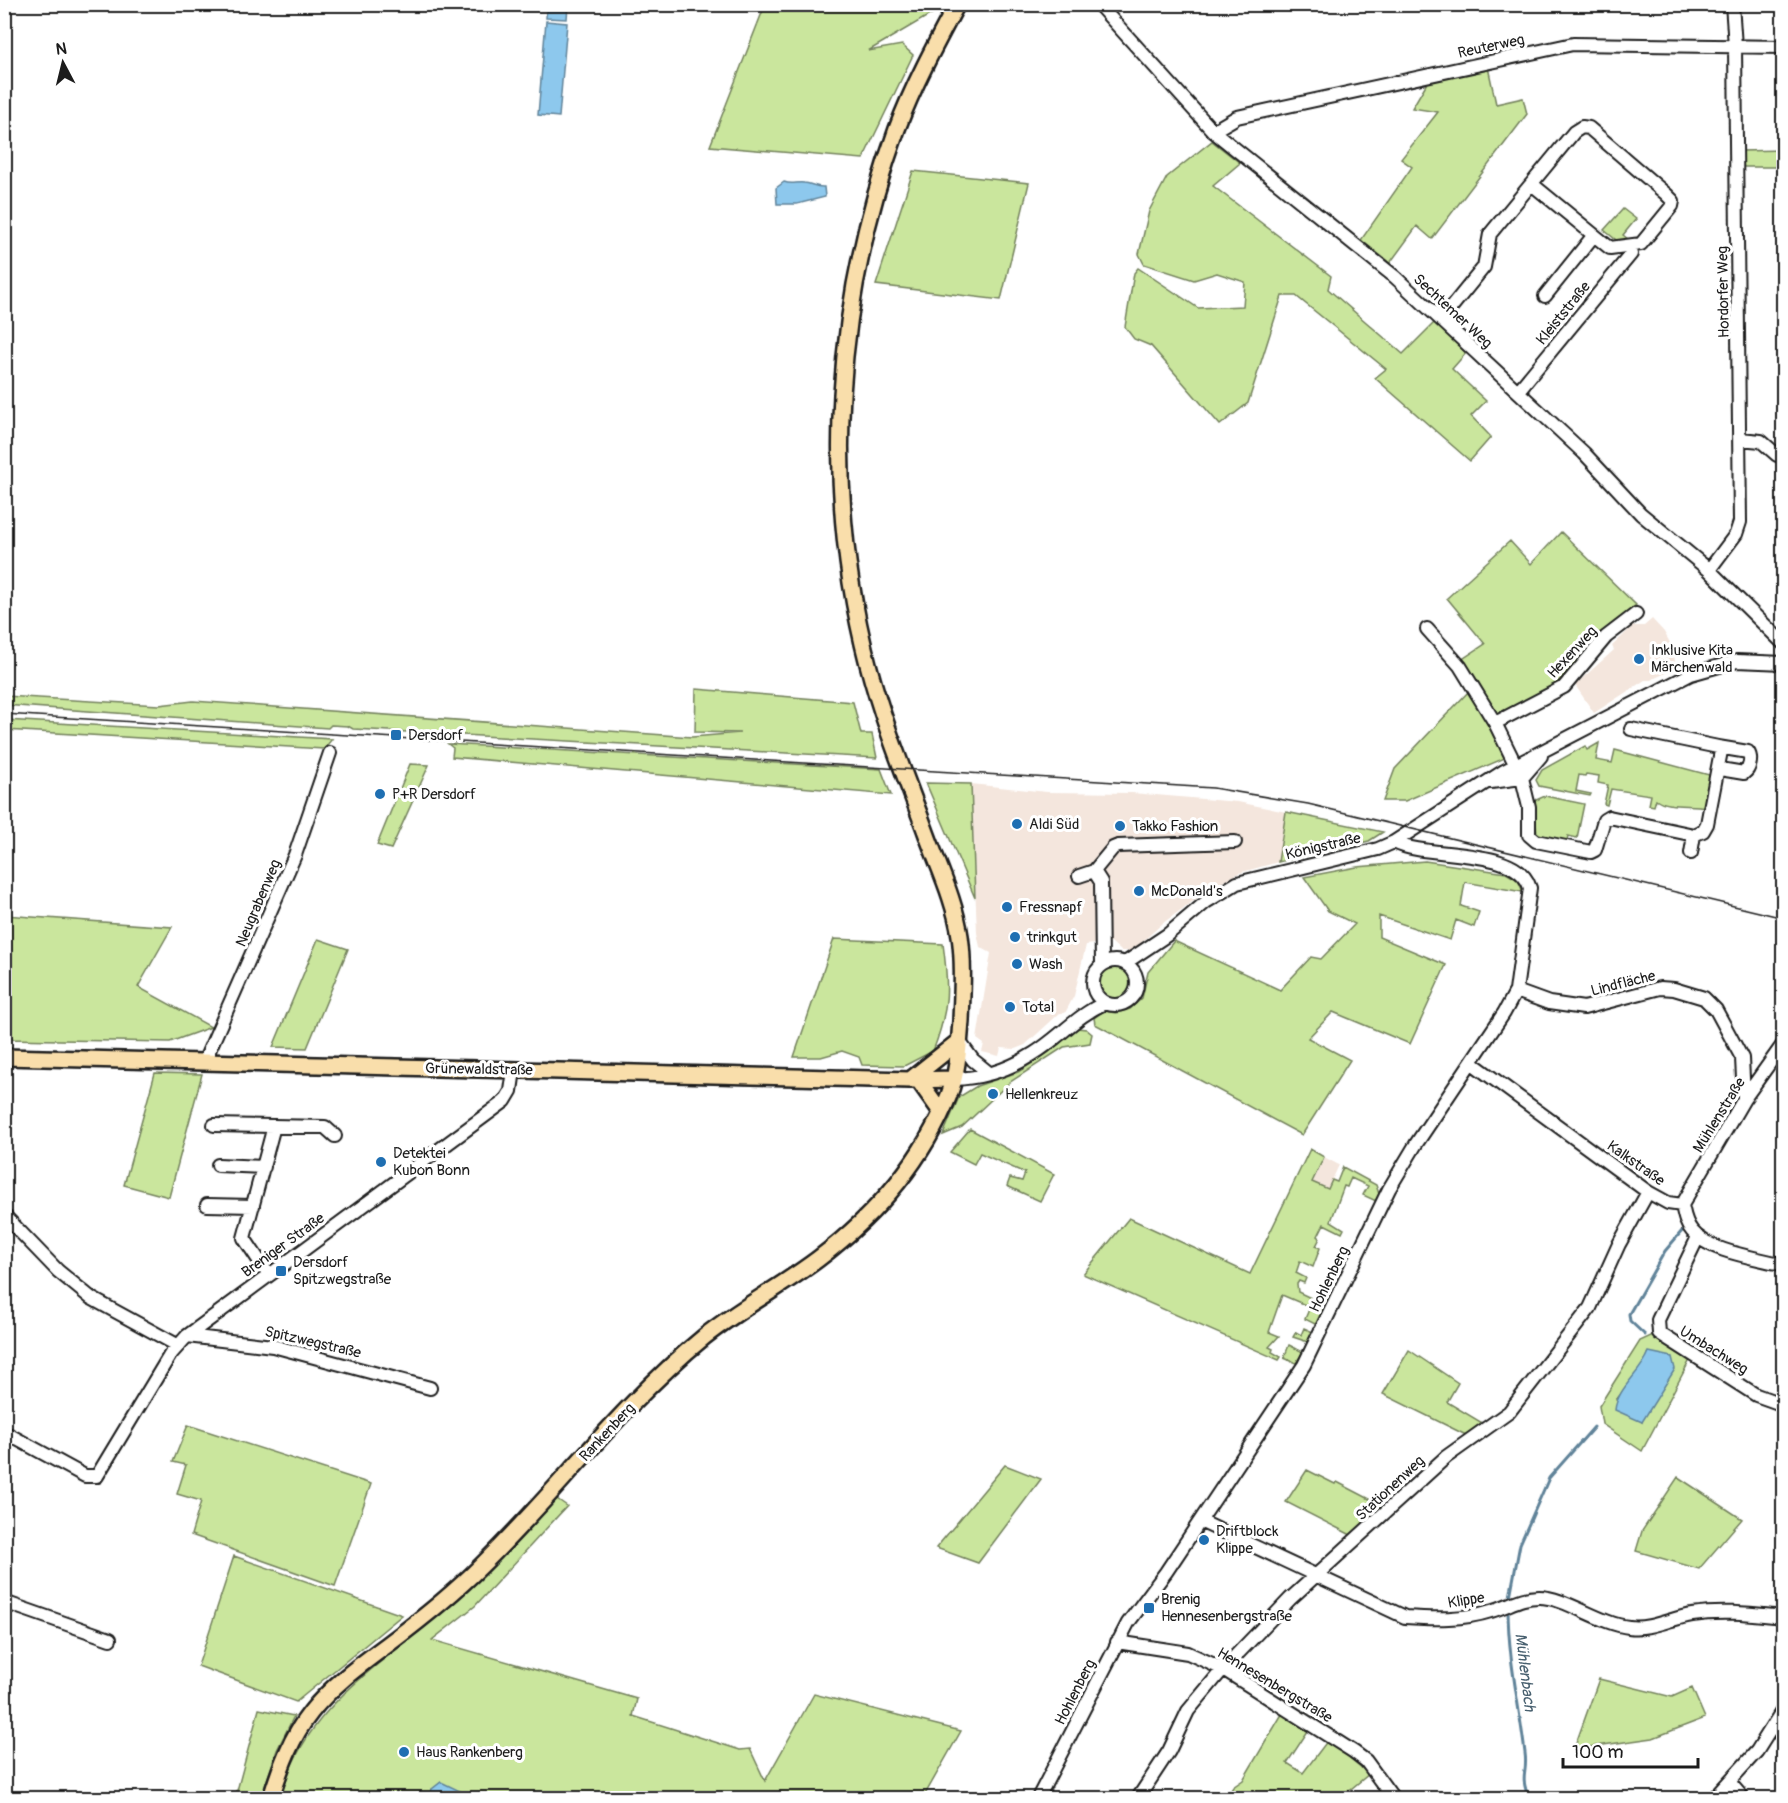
<svg xmlns="http://www.w3.org/2000/svg" width="1788" height="1803" font-family="Pangolin,sans-serif">
<rect width="100%" height="100%" fill="#fff"/>
<filter id="ink" filterUnits="userSpaceOnUse"><feTurbulence type="fractalNoise" baseFrequency=".0167" numOctaves="2"/><feDisplacementMap in="SourceGraphic" scale="12" xChannelSelector="R" yChannelSelector="G"/><feConvolveMatrix kernelMatrix="1 2 1 2 8 2 1 2 1" color-interpolation-filters="sRGB"/></filter>
<g filter="url(#ink)">
<path fill="#f4e6dd" d="M1652,619L1664,632L1673,648L1676,668L1651,680H1645L1594,713L1575,685L1614,650L1612,646L1633,626H1644Z
M971,784L1047,792L1132,793L1238,802L1286,812L1278,862L1239,873L1211,888L1163,923L1132,951H1121L1111,942L1086,945L1074,996L1065,1013H1060L1025,1045L1015,1049L1001,1048L999,1056L982,1052L984,1044L977,1039L991,953L980,947L977,933Z
M1324,1157L1339,1165L1328,1189L1312,1182Z"/>
<path fill="#cae69d" stroke="#73815c" stroke-width="1.5" fill-rule="evenodd" d="M765,5H942L940,9L868,51L902,45L913,55L863,159L710,146Z
M1488,67L1496,104L1523,98L1527,114L1432,239L1417,226L1390,263L1361,240L1412,167L1401,159L1438,112L1412,108L1428,81Z
M1779,89H1783V117H1778Z
M1212,141L1240,163L1213,186L1331,276L1328,289L1403,354L1435,322L1466,353L1452,369L1486,401L1471,416L1491,437L1470,461L1375,378L1386,369L1296,296H1282L1248,403L1220,425L1151,346L1134,339L1125,327L1134,273L1138,268L1198,308L1243,306L1245,282L1217,273L1194,280L1144,264L1139,254L1149,211L1167,177Z
M1783,150V167H1740L1741,151Z
M913,171L1029,183L1001,300L876,285Z
M1623,209L1636,219L1623,235L1633,243L1613,245L1616,240L1604,230Z
M1561,532L1636,605L1605,630L1556,684L1496,716L1461,660L1485,644L1447,598L1510,541L1531,564Z
M696,689L853,702L861,734H872L877,758L353,729L348,726L331,725L328,728L4,705L5,696L159,705L193,701L692,737L740,733L695,732Z
M1470,690L1505,758L1405,801H1383L1395,769Z
M5,720L332,739L324,749L5,730Z
M1599,743L1596,760L1612,763L1615,750L1713,776L1706,807C1689,804 1668,808 1656,799L1654,806L1649,805L1651,795L1611,789L1607,805L1604,804L1608,785L1598,783L1599,776L1586,774L1585,776L1579,775L1576,791L1591,794L1590,796L1539,786L1536,780L1542,770L1585,746L1587,750Z
M448,744L881,769L891,795L452,757L453,748Z
M410,764L429,765L391,849L377,845Z
M926,783L971,784L975,898Z
M1545,796L1584,804L1577,838L1568,836L1566,844L1537,834L1534,801Z
M1286,812L1383,832L1369,841L1278,862Z
M1425,861L1506,873L1518,880L1523,892L1465,882L1461,906L1479,912L1474,927L1456,920L1450,940L1379,916V937L1446,965L1410,1044L1333,1012L1308,1038L1350,1060L1302,1135L1095,1024L1094,1018L1104,1011L1116,1013L1130,1009L1142,998L1148,972L1174,941L1280,990L1311,957L1321,959L1355,924L1328,911L1304,877L1357,867Z
M4,915L172,927L138,987L211,1027L170,1042L5,1039Z
M318,939L348,949L307,1048L273,1047Z
M834,939L943,944C949,987 949,1010 933,1051L904,1066L862,1065L859,1057L842,1051L821,1057H794Z
M1099 983a17 17 0 1 1 34 0a17 17 0 1 1-34 0Z
M1077,1028L1086,1029L1092,1034L1090,1043L1064,1047L1010,1082L962,1127L943,1135L959,1097L977,1086L1018,1072L1048,1053Z
M155,1073L202,1074L169,1197L124,1185Z
M970,1129L1054,1174L1040,1201L1007,1186L1010,1178L1022,1181L1025,1173L980,1153L974,1164L950,1152Z
M1310,1149L1324,1157L1312,1182L1328,1189L1332,1180L1337,1182L1343,1167L1376,1185L1379,1194L1376,1201L1363,1195L1368,1186L1351,1178L1347,1187L1344,1186L1331,1221L1344,1229L1342,1233L1324,1224L1318,1236L1320,1238L1316,1246L1320,1248L1313,1267L1300,1261L1296,1273L1306,1278L1304,1283L1299,1281L1297,1284L1298,1292L1315,1300L1322,1292L1331,1296L1327,1304L1320,1301L1318,1306L1324,1309L1317,1325L1305,1319L1310,1307L1282,1295L1269,1332L1279,1336L1269,1347L1273,1349L1272,1352L1281,1357L1279,1360L1083,1274L1129,1218L1250,1274Z
M1304,1328L1313,1332L1308,1342L1293,1337L1296,1332L1301,1335Z
M1653,1335L1691,1358L1642,1451L1602,1424L1599,1406L1640,1341ZM1649,1352L1642,1422L1616,1400L1644,1365Z
M1289,1345L1303,1352L1296,1363L1284,1358Z
M1409,1350L1458,1383L1447,1402L1484,1424L1468,1436L1383,1394Z
M188,1425L371,1484L335,1586L191,1535L201,1501L177,1494L186,1465L173,1462Z
M1005,1465L1041,1479L978,1563L936,1548Z
M1307,1470L1335,1484L1337,1482L1387,1508L1355,1537L1286,1502Z
M1678,1477L1742,1519L1699,1569L1636,1551L1642,1531Z
M557,1499L567,1506L475,1606L432,1640L637,1699L633,1716L740,1750L750,1749L765,1781L814,1694L961,1731L923,1798H467L460,1791L432,1789L428,1798H280C306,1701 387,1663 456,1600C491,1568 523,1532 557,1499Z
M234,1556L402,1615L296,1702L198,1666Z
M1599,1679L1672,1697L1692,1688L1705,1718L1653,1738L1574,1749Z
M259,1709L294,1716L277,1750L261,1798H235Z
M1282,1714L1308,1731L1287,1763L1303,1773L1328,1740L1369,1774L1340,1798H1226L1233,1787L1243,1780Z"/>
<path fill="#8dc8ed" stroke="#608399" stroke-width="1.5" d="M547,5H568L567,19L546,18Z
M546,21L567,23L559,117L538,115Z
M784,182C792,185 796,182 804,183C811,183 816,188 824,187L825,197L797,204H777L776,188Z
M1649,1352L1672,1357L1675,1369L1642,1422L1615,1410C1617,1388 1641,1373 1649,1352Z
M441,1782L460,1791L467,1798H428L432,1789Z"/>
<g fill="none" stroke-linecap="round" stroke-linejoin="round">
<path stroke="#608399" stroke-width="3" d="M1645,1335L1630,1321L1629,1314L1665,1251L1682,1231
M1509,1602L1520,1544L1549,1478L1594,1427
M1508,1608C1508,1657 1519,1704 1525,1753C1528,1774 1519,1775 1529,1798"/>
<defs>
<path id="minor" d="M1098,4L1213,131L1395,277L1584,453L1641,514L1709,570L1784,644
M1213,131L1237,117L1573,44L1784,47
M1533,185L1594,235
M1441,320L1484,267L1490,234L1574,132L1582,127L1589,128L1666,194L1673,201L1672,206L1641,244L1610,248L1594,235L1545,296
M1518,391L1631,254
M1740,439L1761,441L1777,455H1784
M1709,570L1736,534L1740,522L1735,46L1732,4
M1427,629L1460,666L1495,723L1522,778L1529,807V835L1536,841L1591,852L1595,850L1604,820L1609,817L1694,835L1703,831L1707,824L1721,751L1718,747L1631,729
M1495,723L1564,687L1606,637L1636,614
M1718,747L1748,752C1752,758 1750,769 1744,773L1720,769
M1491,782L1522,778L1541,756
M1691,853L1694,835
M1094,871L1101,882L1102,965
M1079,876L1094,871L1113,848L1118,846L1235,842
M1093 983a22 22 0 1 1 44 0a22 22 0 1 1-44 0Z
M1125,963L1167,935L1206,902L1237,883L1378,849L1394,842L1504,771L1691,674L1737,661L1784,663
M1516,991L1549,1003L1584,1008L1660,988L1674,989L1704,998L1716,1010L1742,1058L1744,1099
M959,1041L973,1060L989,1073
M204,1062L295,855L330,753
M1472,1063L1648,1192L1668,1203L1682,1205
M954,1079C982,1078 1010,1069 1033,1054C1059,1038 1077,1015 1105,1003
M214,1125L325,1127L335,1136
M218,1165L264,1167
M207,1205L253,1206
M1682,1205L1744,1099L1784,1043
M1682,1205C1684,1214 1685,1223 1692,1231C1709,1252 1758,1258 1784,1265
M4,1215L58,1271L91,1298L177,1345
M1698,1237L1658,1320L1659,1333L1756,1395L1784,1405
M268,1274L244,1238L274,1126
M187,1336L273,1346L430,1388
M4,1432L85,1476H97L170,1355L187,1336L505,1101L511,1091L514,1070
M1200,1521L1405,1617C1434,1619 1463,1620 1491,1611C1509,1606 1520,1597 1539,1597C1565,1597 1600,1624 1629,1627C1650,1630 1672,1618 1692,1615C1723,1610 1753,1614 1784,1617
M4,1602L110,1639
M1117,1642L1188,1653L1223,1669L1354,1752L1366,1761L1393,1798
M1730,1783L1743,1798
M1038,1798L1128,1623L1166,1572L1304,1365L1389,1189L1416,1144L1504,1013L1516,991L1530,888C1518,845 1427,860 1394,842
M1138,1798L1169,1751L1188,1711L1223,1669L1290,1599L1446,1457L1509,1412L1590,1308L1619,1244L1648,1192
M1714,1798L1757,1751L1784,1708"/>
<path id="major" d="M4,1057L910,1080L954,1079
M910,1080L959,1041
M919,1081L941,1112
M271,1798C280,1768 291,1737 311,1712C333,1684 363,1663 391,1642C423,1618 453,1594 481,1566C557,1492 621,1405 704,1337C740,1308 781,1287 818,1259C876,1215 922,1163 949,1095C958,1072 959,1046 961,1021C962,993 964,964 960,936C955,901 939,868 927,835C906,778 883,722 868,664C822,487 835,300 897,129C913,86 935,45 957,4"/>
</defs>
<use href="#minor" stroke="#1c1c1c" stroke-width="16"/>
<use href="#major" stroke="#1c1c1c" stroke-width="20"/>
<use href="#minor" stroke="#fff" stroke-width="12"/>
<use href="#major" stroke="#f9deab" stroke-width="15"/>
<path stroke="#1c1c1c" stroke-width="1.5" d="M4,714L1213,788L1308,804L1784,918"/>
</g>
</g>
<g fill="#1f6fb2" stroke="#fff" stroke-width="2">
<circle cx="1639" cy="659" r="6"/>
<rect x="390" y="729" width="12" height="12" rx="3"/>
<circle cx="380" cy="794" r="6"/>
<circle cx="1017" cy="824" r="6"/>
<circle cx="1120" cy="826" r="6"/>
<circle cx="1139" cy="891" r="6"/>
<circle cx="1007" cy="907" r="6"/>
<circle cx="1015" cy="937" r="6"/>
<circle cx="1017" cy="964" r="6"/>
<circle cx="1010" cy="1007" r="6"/>
<circle cx="993" cy="1094" r="6"/>
<circle cx="381" cy="1162" r="6"/>
<rect x="275" y="1265" width="12" height="12" rx="3"/>
<circle cx="1204" cy="1540" r="6"/>
<rect x="1143" y="1602" width="12" height="12" rx="3"/>
<circle cx="404" cy="1752" r="6"/>
</g>
<g text-anchor="middle" stroke-width="6" stroke-linejoin="round" paint-order="stroke">
<g font-size="15" fill="#1c1c1c" stroke="#fff">
<text transform="translate(1491 46) rotate(-12)" y="5">Reuterweg</text>
<text transform="translate(1723 292) rotate(-91)" y="5">Hordorfer Weg</text>
<text transform="translate(1453 311) rotate(43)" y="5">Sechtemer Weg</text>
<text transform="translate(1563 313) rotate(-51)" y="5">Kleiststraße</text>
<text transform="translate(1572 652) rotate(-47)" y="5">Hexenweg</text>
<text transform="translate(1323 846) rotate(-13)" y="5">Königstraße</text>
<text transform="translate(258 903) rotate(-67)" y="5">Neugrabenweg</text>
<text transform="translate(1623 983) rotate(-14)" y="5">Lindfläche</text>
<text transform="translate(479 1069) rotate(1)" y="5">Grünewaldstraße</text>
<text transform="translate(1719 1115) rotate(-58)" y="5">Mühlenstraße</text>
<text transform="translate(1636 1163) rotate(35)" y="5">Kalkstraße</text>
<text transform="translate(283 1245) rotate(-36)" y="5">Breniger Straße</text>
<text transform="translate(1329 1279) rotate(-64)" y="5">Hohlenberg</text>
<text transform="translate(313 1342) rotate(13)" y="5">Spitzwegstraße</text>
<text transform="translate(1714 1350) rotate(32)" y="5">Umbachweg</text>
<text transform="translate(607 1432) rotate(-47)" y="5">Rankenberg</text>
<text transform="translate(1390 1488) rotate(-43)" y="5">Stationenweg</text>
<text transform="translate(1466 1600) rotate(-9)" y="5">Klippe</text>
<text transform="translate(1275 1685) rotate(31)" y="5">Hennesenbergstraße</text>
<text transform="translate(1075 1692) rotate(-63)" y="5">Hohlenberg</text>
</g>
<g font-size="15" fill="#1c1c1c" stroke="#fff" text-anchor="start">
<text x="1651" y="655">Inklusive Kita<tspan x="1651" dy="17">Märchenwald</tspan></text>
<text x="408" y="740">Dersdorf</text>
<text x="392" y="799">P+R Dersdorf</text>
<text x="1029" y="829">Aldi Süd</text>
<text x="1132" y="831">Takko Fashion</text>
<text x="1151" y="896">McDonald's</text>
<text x="1019" y="912">Fressnapf</text>
<text x="1027" y="942">trinkgut</text>
<text x="1029" y="969">Wash</text>
<text x="1022" y="1012">Total</text>
<text x="1005" y="1099">Hellenkreuz</text>
<text x="393" y="1158">Detektei<tspan x="393" dy="17">Kubon Bonn</tspan></text>
<text x="293" y="1267">Dersdorf<tspan x="293" dy="17">Spitzwegstraße</tspan></text>
<text x="1216" y="1536">Driftblock<tspan x="1216" dy="17">Klippe</tspan></text>
<text x="1161" y="1604">Brenig<tspan x="1161" dy="17">Hennesenbergstraße</tspan></text>
<text x="416" y="1757">Haus Rankenberg</text>
</g>
<g font-size="16" font-style="italic" fill="#496170" stroke="#fff">
<text transform="translate(1526 1672) rotate(83)" y="6">Mühlenbach</text>
</g>
</g>
<rect width="1788" height="1803" fill="none" stroke="#fff" stroke-width="24"/>
<rect x="12" y="12" width="1764" height="1779" fill="none" stroke="#1c1c1c" stroke-width="2" filter="url(#ink)"/>
<g transform="translate(63 63) rotate(353)" stroke="#ffffff" stroke-width="4.5" paint-order="stroke">
<path d="M0-4.5L10 22L0 15L-10 22Z" fill="#1c1c1c"/>
<text y="-9" font-size="16" font-weight="bold" text-anchor="middle" fill="#1c1c1c">N</text>
</g>
<path d="M1563 1758v9h135v-9" fill="none" stroke="#1c1c1c" stroke-width="3"/>
<text x="1572" y="1758" font-size="18" fill="#1c1c1c" stroke="#ffffff" stroke-width="4.5" paint-order="stroke">100 m</text>
</svg>
